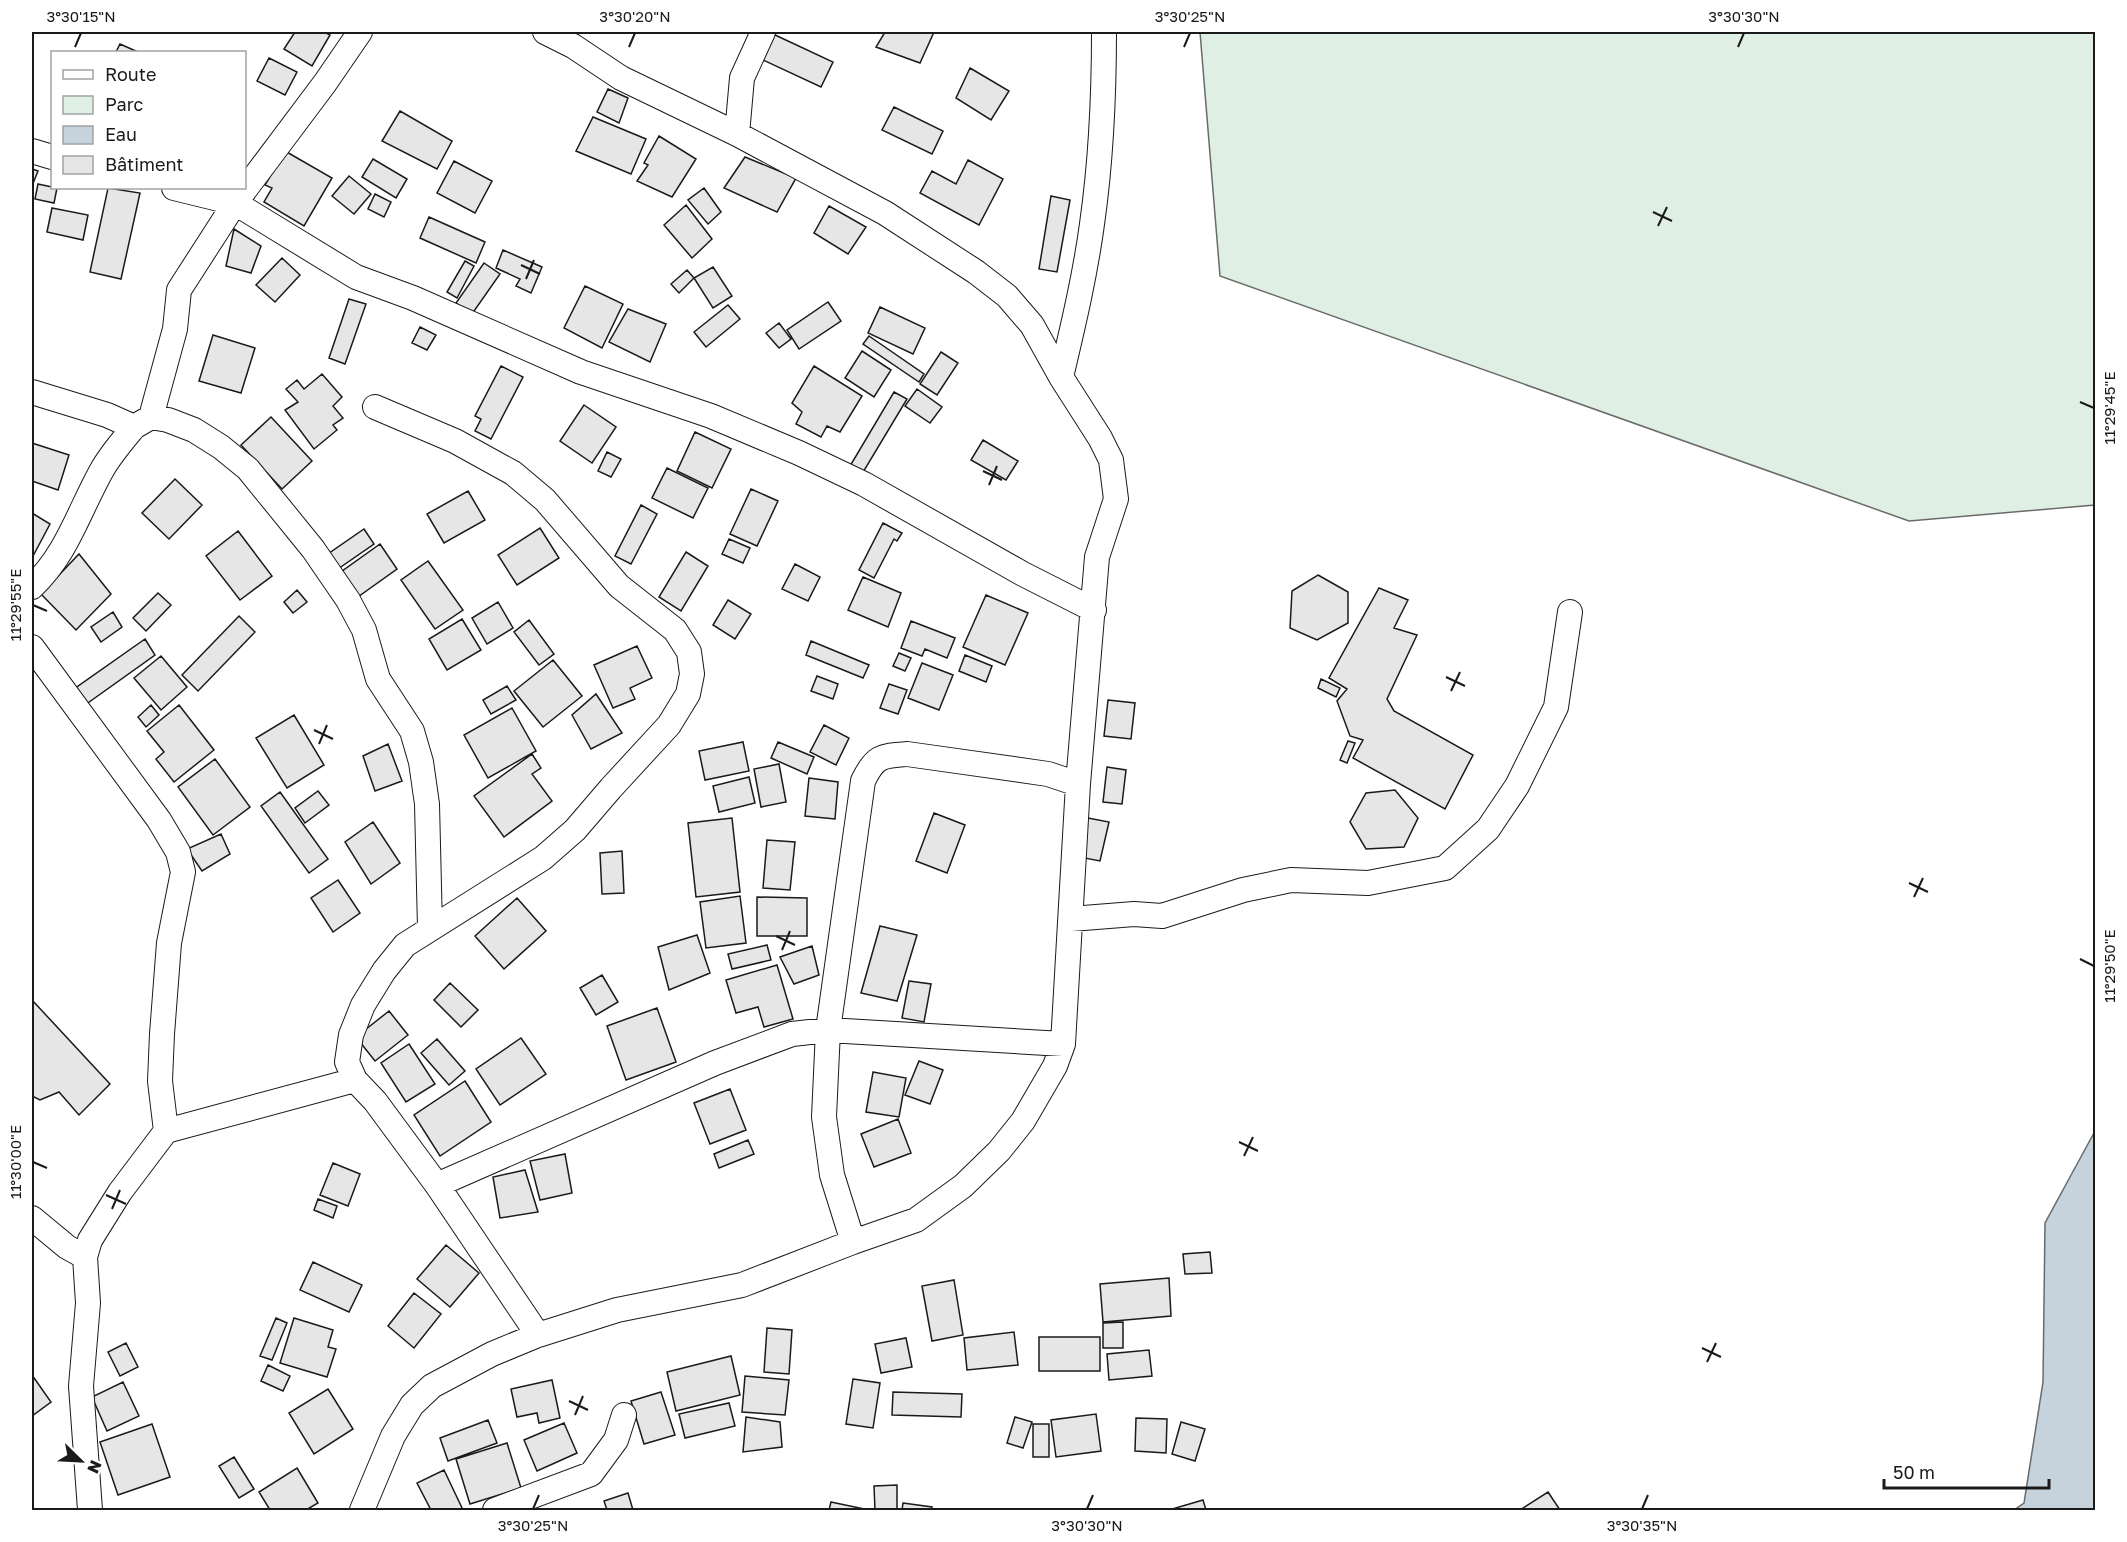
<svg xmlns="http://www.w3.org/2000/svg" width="2127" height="1542" font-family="'Golos Text',sans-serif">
<rect width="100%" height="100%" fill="#fff"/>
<path fill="#e0efe3" stroke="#6a6a6a" stroke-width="1.5" d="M1200,32H2095V505L1909,521L1220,276Z"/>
<path fill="#c6d2dc" stroke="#6a6a6a" stroke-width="1.5" d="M2095,1131V1510H2014L2024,1503L2043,1382L2045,1223Z"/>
<path fill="#e6e6e6" stroke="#1a1a1a" stroke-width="1.5" d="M295,32H324L330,35L312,66L284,49Z
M885,32H934L920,63L876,47Z
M773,34L833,62L821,87L761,59Z
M120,44L138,52H116Z
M269,58L297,72L285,95L257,81Z
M970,68L1009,91L991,120L956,98Z
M608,89L628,98L619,123L597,112Z
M894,107L943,131L932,154L882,130Z
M400,111L452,141L437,169L382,141Z
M593,117L646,139L631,174L576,151Z
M659,136L696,159L672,197L637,181L648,165L644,163Z
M285,151L332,178L304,226L264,202L272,188L265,185Z
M745,157L796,178L777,212L724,188Z
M373,159L407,179L396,198L362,177Z
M968,160L1003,179L979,225L920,193L932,171L956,184Z
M454,161L492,181L475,213L437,193Z
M32,169L38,171L32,186Z
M349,176L371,194L354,214L332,196Z
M38,184L57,188L54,203L35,199Z
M108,188L140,193L121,279L90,272Z
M704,188L721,212L708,224L688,200Z
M375,194L391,202L384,217L368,209Z
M1051,196L1070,200L1057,272L1039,269Z
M686,205L712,239L692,258L664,225Z
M829,206L866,227L848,254L814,233Z
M52,208L88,215L83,240L47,232Z
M429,217L485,242L476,263L420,238Z
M234,229L261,246L251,273L226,266Z
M503,250L542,267L531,293L516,286L520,279L496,268Z
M282,258L300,275L275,302L256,285Z
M465,261L474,266L457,298L447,292Z
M484,263L500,274L472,314L456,303Z
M713,267L732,296L713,308L694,278Z
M687,270L694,278L679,293L671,284Z
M585,286L623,304L602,348L564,328Z
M349,299L366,304L345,364L329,358Z
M828,302L841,321L799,349L787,330Z
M728,305L740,319L706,347L694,332Z
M880,307L925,328L913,354L868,333Z
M628,309L666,324L650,362L609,342Z
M779,323L791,339L779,348L766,333Z
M420,327L436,335L427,350L412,343Z
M213,335L255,348L241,393L199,381Z
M869,336L924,374L919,382L863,344Z
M862,351L891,370L874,397L845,378Z
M941,352L958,363L937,395L920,384Z
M501,366L523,377L491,439L475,431L481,419L475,416Z
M814,366L862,396L840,432L827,426L821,437L796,424L802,412L792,403Z
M322,374L342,397L333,406L343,418L333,425L337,430L314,449L285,410L298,402L286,389L297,380L304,389Z
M917,389L942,407L930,423L905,406Z
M894,392L907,399L862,474L850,466Z
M584,405L616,427L592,463L560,441Z
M271,417L312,461L282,489L241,445Z
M695,432L731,449L712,488L677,471Z
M983,440L1018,461L1006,480L971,460Z
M32,443L69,455L58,490L32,481Z
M607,452L621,459L611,477L598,471Z
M667,468L708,488L693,518L652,498Z
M175,479L202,505L169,539L142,513Z
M751,489L778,501L757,546L730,534Z
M468,491L485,520L444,543L427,514Z
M641,505L657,514L631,564L615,556Z
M32,513L50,524L32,558Z
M883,523L902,533L897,541L894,539L874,578L859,570Z
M540,528L559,558L517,585L498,555Z
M364,529L374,544L335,571L325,556Z
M238,531L272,576L240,600L206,556Z
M729,539L750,548L743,563L722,554Z
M380,544L397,569L355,599L338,574Z
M686,552L708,566L681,611L659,597Z
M79,554L111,594L76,630L41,594Z
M428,561L463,610L435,629L401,580Z
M795,564L820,577L808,601L782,589Z
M1318,575L1348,592V623L1317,640L1290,628L1292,591Z
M863,577L901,593L888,627L848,610Z
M1379,588L1408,600L1394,628L1417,635L1387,699L1394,711L1473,755L1445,809L1353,758L1363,740L1350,736L1337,701L1347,689L1329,678Z
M297,590L307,602L293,613L284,602Z
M158,593L171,605L146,631L133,618Z
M986,595L1028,613L1005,665L963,647Z
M728,600L751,614L735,639L713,625Z
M498,602L513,628L487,644L472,618Z
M113,612L122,627L101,642L91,627Z
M239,616L255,632L198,691L182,675Z
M462,619L481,650L447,670L429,639Z
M529,620L554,654L539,665L514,632Z
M911,621L955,638L947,658L925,649L922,656L901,648Z
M145,639L155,655L85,705L74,689Z
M811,641L869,665L863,678L806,655Z
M637,646L652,678L630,688L635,699L613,708L594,665Z
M899,653L911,658L905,671L893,666Z
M965,655L992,666L986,682L959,671Z
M161,656L187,687L161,710L134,678Z
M553,660L582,696L543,727L514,691Z
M922,663L953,675L939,710L908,698Z
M817,676L838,684L833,699L811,691Z
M1321,679L1340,688L1336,697L1318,688Z
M889,684L907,690L898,714L880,708Z
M507,686L516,700L491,714L483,700Z
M596,694L622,733L591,749L572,715Z
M1108,700L1135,703L1131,739L1104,736Z
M151,705L159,715L146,727L138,717Z
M179,705L214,750L174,782L156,759L164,752L147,731Z
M512,708L536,751L488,778L464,735Z
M294,715L324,765L287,788L256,738Z
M824,725L849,738L836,765L810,752Z
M1348,741L1355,743L1347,763L1340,760Z
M743,742L749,771L705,780L699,751Z
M778,742L814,757L807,774L771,758Z
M388,744L402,781L375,791L363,756Z
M532,754L541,768L532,774L552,801L504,837L474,796Z
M215,759L250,807L213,835L178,787Z
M779,764L786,802L761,807L754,769Z
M1107,767L1126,770L1122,804L1103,802Z
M749,777L755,803L719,812L713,786Z
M809,778L838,782L835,819L805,816Z
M1395,790L1418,818L1404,847L1366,849L1350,822L1366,793Z
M318,791L329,805L305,823L295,808Z
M280,792L328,859L309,873L261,806Z
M934,813L965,825L947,873L916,861Z
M732,818L740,892L696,897L688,823Z
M1088,818L1109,822L1100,861L1079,857Z
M373,822L400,863L371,884L345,842Z
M221,834L230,854L202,871L187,849Z
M767,840L795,842L790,890L763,888Z
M622,851L624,893L602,894L600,853Z
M338,880L360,913L333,932L311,898Z
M740,896L746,943L706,948L700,902Z
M757,897L807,898V936H757Z
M517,898L546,931L504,969L475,936Z
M880,926L917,935L897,1001L861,993Z
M697,935L710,973L669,990L658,947Z
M767,945L771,960L732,969L728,954Z
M812,946L819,975L794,984L780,957Z
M777,965L793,1019L764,1027L758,1007L736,1013L726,980Z
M602,975L618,1002L596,1015L580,988Z
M909,981L931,984L924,1022L902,1018Z
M450,983L478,1010L461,1027L434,1000Z
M32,1000L110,1084L79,1115L59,1092L40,1100L32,1096Z
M657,1008L676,1062L626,1080L607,1026Z
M389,1011L408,1035L375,1061L356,1037Z
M521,1038L546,1074L500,1105L476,1069Z
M437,1039L465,1071L449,1085L421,1053Z
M409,1044L435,1084L406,1102L381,1063Z
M919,1061L943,1070L930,1104L905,1095Z
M873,1072L906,1078L899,1117L866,1112Z
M465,1081L491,1122L440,1156L414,1115Z
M730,1089L746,1130L710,1144L694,1103Z
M898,1119L911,1153L874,1167L861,1134Z
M748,1140L754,1154L719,1168L714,1154Z
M565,1154L572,1193L540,1200L530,1161Z
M333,1163L360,1174L348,1206L320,1195Z
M525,1170L538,1212L500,1218L493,1177Z
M318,1199L337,1206L333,1218L314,1210Z
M446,1245L479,1273L450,1307L417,1279Z
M1210,1252L1212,1273L1185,1274L1183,1254Z
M313,1262L362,1285L349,1312L300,1290Z
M1169,1278L1171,1316L1103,1322L1100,1284Z
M954,1280L963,1335L932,1341L922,1286Z
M414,1293L441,1314L414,1348L388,1326Z
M276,1318L287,1323L272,1360L260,1356Z
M294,1318L333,1330L328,1347L336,1349L327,1377L280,1363Z
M1123,1322V1348H1103V1323Z
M767,1328L792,1330L789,1374L764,1372Z
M1014,1332L1018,1365L967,1370L964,1338Z
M1039,1337H1100V1371H1039Z
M906,1338L912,1367L881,1373L875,1344Z
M126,1343L138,1367L120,1376L108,1352Z
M1149,1350L1152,1376L1109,1380L1107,1354Z
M731,1356L740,1395L676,1411L667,1372Z
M268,1365L290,1376L283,1391L261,1381Z
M32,1375L51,1402L32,1416Z
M745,1376L789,1380L785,1415L742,1412Z
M853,1379L880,1383L873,1428L846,1424Z
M552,1380L560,1418L539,1423L537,1413L517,1417L511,1389Z
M123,1382L139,1416L107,1431L92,1397Z
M328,1389L353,1429L314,1454L289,1413Z
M661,1392L675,1435L644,1444L631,1401Z
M893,1392L962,1394L961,1417L892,1415Z
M729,1403L735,1426L685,1438L679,1414Z
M1096,1414L1101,1451L1056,1457L1051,1420Z
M746,1417L780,1422L782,1447L743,1452Z
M1015,1417L1032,1422L1023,1448L1007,1443Z
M1136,1418L1167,1419L1166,1453L1135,1451Z
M488,1420L497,1443L448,1461L440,1438Z
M1181,1422L1205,1429L1195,1461L1172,1454Z
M564,1423L577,1453L537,1471L524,1440Z
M152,1424L170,1477L118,1495L100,1442Z
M1033,1424H1049V1457H1033Z
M507,1443L521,1488L470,1504L456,1459Z
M234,1457L254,1489L239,1498L219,1466Z
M297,1468L318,1503L306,1510H270L259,1492Z
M444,1470L463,1510H431L417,1483Z
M897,1485V1510H875L874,1486Z
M1548,1492L1560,1510H1520Z
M628,1493L633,1510H607L604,1501Z
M1203,1500L1206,1510H1169Z
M831,1502L869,1510H829Z
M903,1503L932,1507V1510H902Z"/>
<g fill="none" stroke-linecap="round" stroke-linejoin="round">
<defs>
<path id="minor" d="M737,134L742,78L763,32
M32,151L52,157
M174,188L235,203L356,277L413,298L581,372L711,416L799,453L864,484L1023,574L1094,610
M1061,377C1073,326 1085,276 1092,224C1101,161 1104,95 1104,32
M32,392L107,415L134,427L151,417L168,420L194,430L221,447L248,469L313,549L348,600L364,630L378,679L412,731L421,762L427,804L430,928
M375,407L455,441L513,473L545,500L619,586L675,630L689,652L692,674L688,694L669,725L611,788L575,830L543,858L405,945L384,971L363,1005L351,1035L347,1062L355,1080L375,1101L437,1185L538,1335
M151,417L175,329L179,290L235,203L325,83L360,32
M32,587C68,553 79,510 103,468C112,453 123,440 134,427
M32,647L159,820L178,852L183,872L169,943L162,1034L160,1081L166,1131
M1071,919L1134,914L1162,916L1243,890L1291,880L1368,883L1445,868L1488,829L1517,786L1556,707L1570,612
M437,1185L715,1063L792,1034L828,1030L1063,1044
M32,1218L67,1247L85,1257L90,1240L120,1192L166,1131L355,1080
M853,1242L832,1175L824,1117L828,1030L863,781C875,756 881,756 907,754L1048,774L1078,784
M85,1257L88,1303L81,1386L90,1510
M362,1510L393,1436L412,1405L432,1386L492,1354L538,1335L617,1310L742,1285L853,1242L916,1220L963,1186L999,1151L1023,1121L1055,1066L1063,1044L1078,784L1097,557L1116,499L1111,460L1100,438L1061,377L1032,325L1007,296L976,272L885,213L737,134L621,78L573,46L545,32
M495,1510L591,1474L616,1440L624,1415"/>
</defs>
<use href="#minor" stroke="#1a1a1a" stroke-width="26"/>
<use href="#minor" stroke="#fff" stroke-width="24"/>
</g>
<path fill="none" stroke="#1a1a1a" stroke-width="2" d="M75,47L81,33M629,47L635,33M1184,47L1190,33M1738,47L1744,33M1653,212L1672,221M1658,226L1667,207M521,265L540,274M526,279L534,260M2080,402L2094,408M983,471L1002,480M989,485L997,466M33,605L47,611M1446,677L1465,686M1451,691L1460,672M314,730L333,739M319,744L327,725M1909,883L1928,892M1914,897L1923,878M776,936L795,945M782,950L790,931M2080,959L2094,966M1239,1142L1258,1151M1244,1156L1253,1137M33,1162L47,1168M106,1195L126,1204M112,1209L120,1190M1702,1348L1721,1357M1707,1362L1716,1343M569,1401L588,1410M575,1415L583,1396M533,1509L539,1495M1087,1509L1093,1495M1642,1509L1648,1495"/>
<rect width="2127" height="1542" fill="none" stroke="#ffffff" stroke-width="66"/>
<rect x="51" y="51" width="195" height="138" fill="#ffffff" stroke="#a3a3a3" stroke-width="1.5"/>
<rect x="63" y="70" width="30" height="9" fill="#ffffff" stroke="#a3a3a3" stroke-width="1.5"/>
<text x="105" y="81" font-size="18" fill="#1a1a1a">Route</text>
<rect x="63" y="96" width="30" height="18" fill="#e0efe3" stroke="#a3a3a3" stroke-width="1.5"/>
<text x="105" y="111" font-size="18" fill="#1a1a1a">Parc</text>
<rect x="63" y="126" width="30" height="18" fill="#c6d2dc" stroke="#a3a3a3" stroke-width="1.5"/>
<text x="105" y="141" font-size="18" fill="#1a1a1a">Eau</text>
<rect x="63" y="156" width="30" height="18" fill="#e6e6e6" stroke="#a3a3a3" stroke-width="1.5"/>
<text x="105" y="171" font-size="18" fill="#1a1a1a">Bâtiment</text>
<g transform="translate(81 1461) rotate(114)" stroke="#ffffff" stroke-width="4.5" paint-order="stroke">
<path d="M0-4.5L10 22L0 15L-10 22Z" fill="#1a1a1a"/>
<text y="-9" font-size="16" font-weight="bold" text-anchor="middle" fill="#1a1a1a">N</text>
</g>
<path d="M1884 1479v9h165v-9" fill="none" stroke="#1a1a1a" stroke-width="3"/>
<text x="1893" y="1479" font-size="18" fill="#1a1a1a" stroke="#ffffff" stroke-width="4.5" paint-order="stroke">50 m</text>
<rect x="33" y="33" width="2061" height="1476" fill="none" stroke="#1a1a1a" stroke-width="2"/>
<g font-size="15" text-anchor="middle" fill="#1a1a1a">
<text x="81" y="22">3°30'15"N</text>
<text x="635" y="22">3°30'20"N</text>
<text x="1190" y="22">3°30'25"N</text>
<text x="1744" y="22">3°30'30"N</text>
<text transform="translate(2110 408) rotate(-90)" y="5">11°29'45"E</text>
<text transform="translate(16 605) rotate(-90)" y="5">11°29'55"E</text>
<text transform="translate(2110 966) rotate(-90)" y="5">11°29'50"E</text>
<text transform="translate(16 1162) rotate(-90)" y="5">11°30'00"E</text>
<text x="533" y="1531">3°30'25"N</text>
<text x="1087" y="1531">3°30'30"N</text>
<text x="1642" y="1531">3°30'35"N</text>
</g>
</svg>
